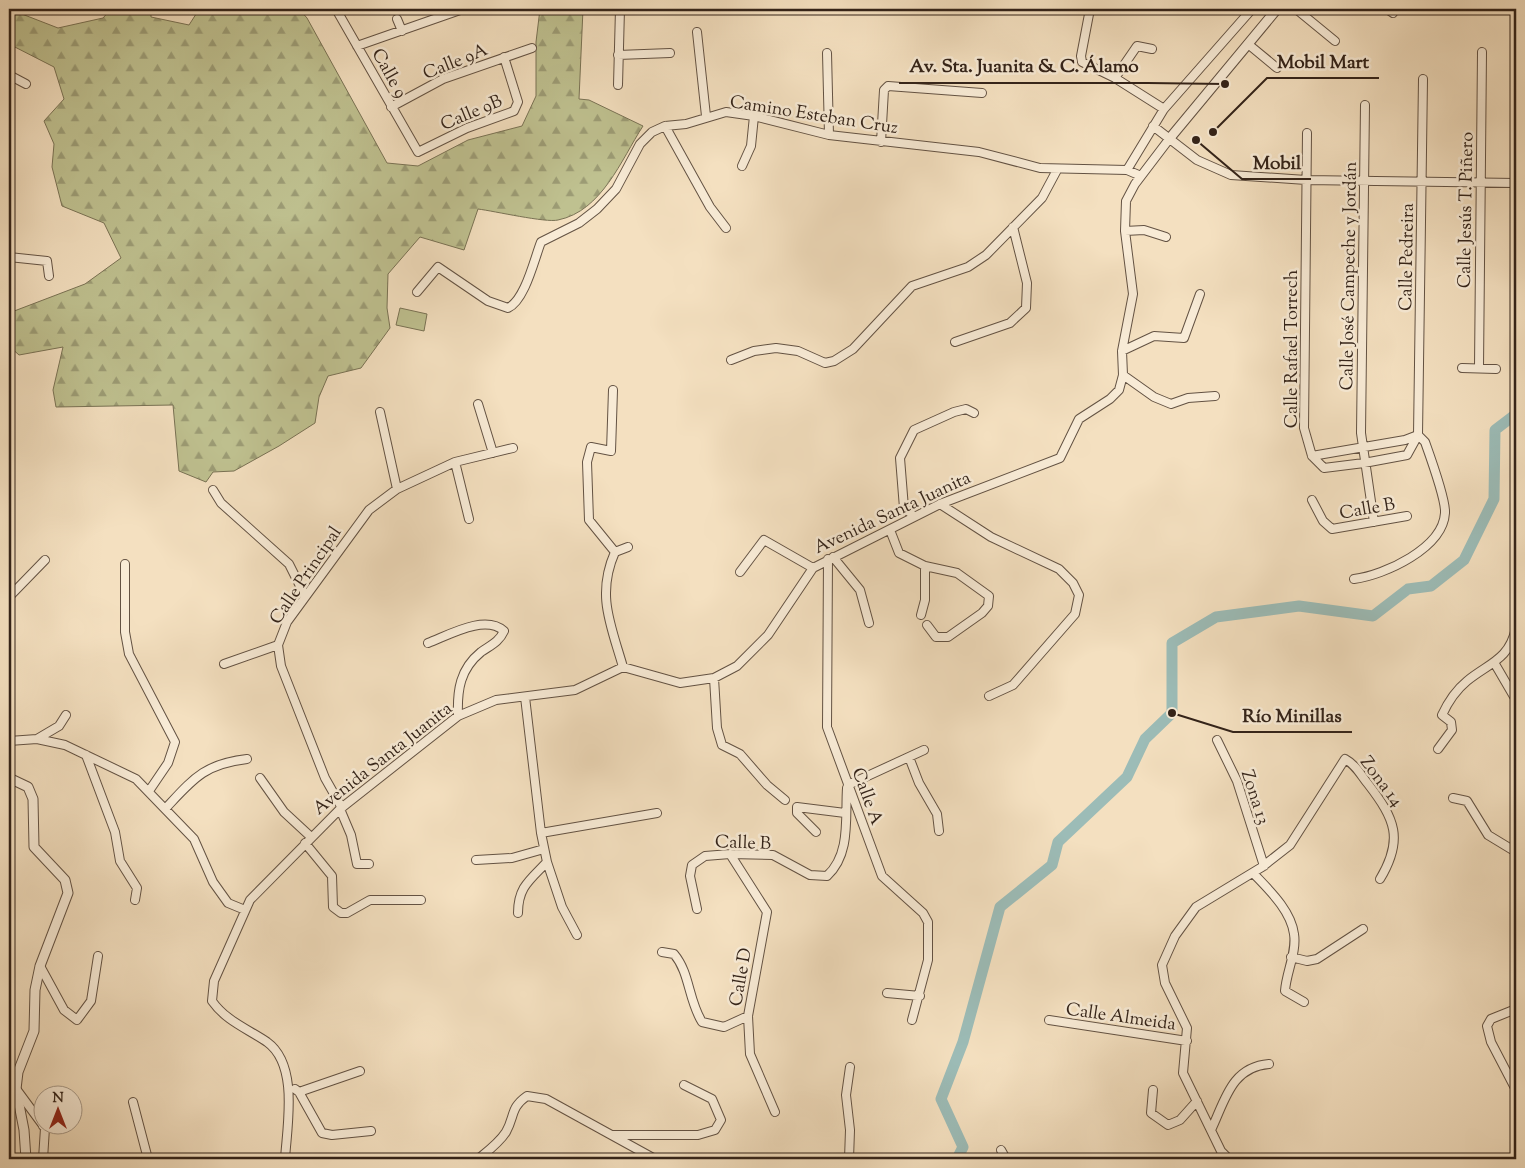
<svg xmlns="http://www.w3.org/2000/svg" width="1525" height="1168" font-family="'Sorts Mill Goudy',serif">
<defs>
<pattern id="forest-firs" width="22" height="20" patternUnits="userSpaceOnUse" patternTransform="scale(1.25)"><rect width="22" height="20" fill="#bfc190"/><path d="M5 1l3.5 6h-7zM16 11l3.5 6h-7z" fill="#9c9c75"/></pattern>
</defs>
<rect width="100%" height="100%" fill="#f4e0c0"/>
<filter id="stains"><feTurbulence type="fractalNoise" baseFrequency=".004" numOctaves="4"/><feColorMatrix values="0 0 0 0 .2 0 0 0 0 .09 0 0 0 0 .02 0 0 0 .5 -.17"/></filter>
<radialGradient id="worn" r=".72"><stop offset=".6" stop-color="#630" stop-opacity="0"/><stop offset="1" stop-color="#630" stop-opacity=".3"/></radialGradient>
<path fill="url(#forest-firs)" stroke="#797254" d="M9,9L58,28L103,18L111,9H151V17L189,25L198,11H218L219,9H299L307,18L387,163L418,166L468,140L522,126L536,96V42L540,9H583L579,99L589,100L643,126C621,160 602,211 558,220C546,223 494,211 478,209L464,250L420,237L388,274L387,308L390,328L361,368L328,376L319,397L315,423L279,446L234,471L213,472L206,482L179,471L173,405L56,407L53,390L63,347L19,355L9,346V313L85,284L121,258L104,223L62,206L52,167L54,144L44,121L64,99L54,67L9,44Z"/>
<path fill="#bfc190" stroke="#797254" d="M400,308L427,314L424,331L396,325Z"/>
<g fill="none" stroke-linecap="round" stroke-linejoin="round">
<path stroke="#9cbcb7" stroke-width="11" d="M957,1159L963,1147L941,1099L963,1042L1000,907L1052,865L1058,842L1127,777L1145,739L1172,713V643L1216,617L1299,606L1373,616L1408,589L1431,586L1464,560L1494,499L1495,430L1516,414"/>
<defs>
<path id="minor" d="M336,9L418,152L467,128L514,111L518,102L504,57
M1090,9L1081,56L1082,62L1115,78L1164,109
M1296,9L1335,41
M1387,9L1393,13
M397,19L402,31
M697,32L706,116
M1248,44L1277,68
M357,46L463,9
M827,53L829,135
M618,55L670,53
M9,75L26,84
M1115,78L1137,46L1152,49
M618,85L620,9
M1365,105L1361,433L1374,522
M391,107L443,79L532,48
M665,126L710,207L726,228
M1153,126L1197,160L1231,175L1306,180L1516,183
M1307,133L1304,428L1312,456L1405,440L1418,435
M881,142L884,90L888,86L982,93
M742,166L751,146L754,116
M1127,170L1164,109L1252,9
M1125,231L1144,230L1166,237
M9,257L47,261L49,276
M417,292L438,267L488,301L508,308C525,300 534,260 541,242L579,223L597,209L616,189L640,144L652,132L665,126L686,124L726,112L754,116L829,135L979,152L1040,168L1127,170L1141,176
M955,342L1010,323L1026,308L1027,283L1013,227
M1122,351L1154,336L1184,338L1200,294
M731,360L754,351L776,348L798,351L825,363L834,361L853,349L912,286L968,267L986,255L1042,198L1057,170
M1462,368L1496,369
M1479,368L1482,52
M1123,375L1154,397L1171,404L1188,398L1215,396
M613,390L611,451L591,447L587,462L589,520L615,552
M478,404L493,453
M380,412L397,489
M1312,456L1324,468L1364,463L1407,455L1418,435L1423,79
M455,462L469,519
M213,490L221,503L289,564L305,596
M1312,500L1323,521L1332,529L1407,516
M940,504L991,537L1059,569L1073,583L1079,595L1075,614L1013,685L989,696
M914,516L904,508L900,458L914,430L954,412L966,409L974,413
M890,530L899,553L925,566L957,573L989,596L988,606L982,613L948,637H936L927,625
M833,557L860,590L869,623
M828,559L827,727L882,876L923,913L928,922V960L912,1020
M125,564V632L129,654L175,742L168,763L149,791
M740,572L764,540L813,568
M1354,579C1385,575 1443,548 1445,513C1446,500 1430,456 1425,442L1418,435
M9,597L45,560
M921,615L925,600V566
M428,643C449,635 485,614 504,631C499,642 491,645 481,652C460,669 457,690 458,716
M224,664L278,645
M1495,664L1516,700
M623,667C611,625 596,595 615,552L628,547
M714,678L717,728L722,745L740,754L767,785L785,800
M37,739L59,726L66,715
M1217,740L1237,781L1264,866
M9,741L37,739L65,745L136,779L194,839L213,882L228,903L245,910
M1438,749L1452,730L1451,722L1442,715C1448,702 1456,690 1467,681C1489,663 1509,660 1516,628
M86,755L115,832L120,861L137,888L135,900
M909,757L919,783L937,814L939,831
M260,778L284,812L311,837
M848,785L924,750
M1453,798L1467,801L1488,835L1516,852
M342,808L325,778L281,666L278,645L287,622L369,510L397,489L455,462L513,448
M165,809C193,779 204,764 247,759
M340,809L351,835L357,864H369
M816,832L797,813V807L845,813
M541,833L657,813
M305,843L332,876L333,907L341,913H347L370,900H421
M730,854L767,912L748,1016L750,1054L775,1112
M476,860L512,858L544,849
M547,862L562,907L577,935
M1253,873C1268,889 1291,910 1294,934C1297,952 1286,973 1285,991L1304,1002
M697,909L690,876L692,865L705,856L730,854L773,855L810,875L827,876C851,854 845,818 847,788
M518,913C518,887 530,880 547,862L541,833L525,697
M662,952L674,954C690,973 688,999 702,1022L724,1027L748,1016
M1291,957L1307,961L1317,959L1363,929
M40,966L64,1010L77,1020L91,1001L98,956
M887,993L920,996
M1516,1009L1491,1019L1487,1026L1491,1042L1516,1090
M1049,1020L1187,1041
M295,1089L299,1092L360,1071
M17,1090L42,1124
M1153,1090L1151,1113L1168,1125L1180,1120L1197,1101
M299,1092L322,1133L332,1135L371,1131
M133,1102L148,1159
M1211,1130C1225,1101 1231,1067 1269,1064
M613,1135H698L715,1130L721,1120L712,1099L684,1085
M1001,1150L1006,1159
M43,1159L45,1128L43,1126
M285,1159C287,1126 299,1065 267,1042C248,1029 226,1021 212,1001L214,981L250,900L340,809L458,716L496,700L575,690L623,667L680,683L714,678L737,666L768,635L813,568L940,504L1060,458L1079,419L1110,399L1119,390L1123,375L1122,351L1133,294L1125,231L1126,201L1135,184L1170,138
M478,1159C488,1151 499,1143 506,1132C515,1116 510,1108 527,1096L546,1099L655,1159
M849,1159L850,1130L846,1095L850,1067
M1229,1159L1221,1151L1183,1073L1187,1028L1165,983L1162,965L1175,936L1196,907L1262,867L1290,845L1345,759C1356,765 1360,774 1368,784C1395,819 1404,839 1380,879"/>
<path id="tertiary" d="M1170,138L1277,9
M9,778L28,787L33,799L34,847L65,880L68,893L40,966L35,990L34,1031L18,1072L16,1089L24,1130L26,1159"/>
</defs>
<use href="#minor" stroke="#635243" stroke-width="10"/>
<use href="#tertiary" stroke="#635243" stroke-width="11"/>
<use href="#minor" stroke="#f8ebd6" stroke-width="8"/>
<use href="#tertiary" stroke="#f8ebd6" stroke-width="9"/>
</g>
<g text-anchor="middle" stroke-width="5" stroke-linejoin="round" paint-order="stroke">
<g font-size="18" fill="#332319" stroke="#f8ebd6">
<text transform="translate(455 61) rotate(-22)" y="6">Calle 9A</text>
<text transform="translate(390 73) rotate(61)" y="6">Calle 9</text>
<text transform="translate(471 112) rotate(-23)" y="6">Calle 9B</text>
<text transform="translate(814 114) rotate(9)" y="6">Camino Esteban Cruz</text>
<text transform="translate(1465 210) rotate(-89)" y="6">Calle Jesús T. Piñero</text>
<text transform="translate(1406 257) rotate(-89)" y="6">Calle Pedreira</text>
<text transform="translate(1348 276) rotate(-89)" y="6">Calle José Campeche y Jordán</text>
<text transform="translate(1291 349) rotate(-90)" y="6">Calle Rafael Torrech</text>
<text transform="translate(1367 508) rotate(-10)" y="6">Calle B</text>
<text transform="translate(892 512) rotate(-25)" y="6">Avenida Santa Juanita</text>
<text transform="translate(305 575) rotate(-56)" y="6">Calle Principal</text>
<text transform="translate(382 758) rotate(-38)" y="6">Avenida Santa Juanita</text>
<text transform="translate(1382 781) rotate(53)" y="6">Zona 14</text>
<text transform="translate(868 796) rotate(70)" y="6">Calle A</text>
<text transform="translate(1256 797) rotate(72)" y="6">Zona 13</text>
<text transform="translate(743 842) rotate(2)" y="6">Calle B</text>
<text transform="translate(740 977) rotate(-80)" y="6">Calle D</text>
<text transform="translate(1121 1016) rotate(8)" y="6">Calle Almeida</text>
</g>
</g>
<path fill="none" stroke="#332319" stroke-width="2" d="M1213 132L1267 78H1379M1225 84L1148 83H899M1196 140L1242 179H1311M1172 713L1233 732H1352"/>
<g fill="#332319" stroke="#f8ebd6" stroke-width="2">
<circle cx="1213" cy="132" r="5"/>
<circle cx="1225" cy="84" r="5"/>
<circle cx="1196" cy="140" r="5"/>
<circle cx="1172" cy="713" r="5"/>
</g>
<g font-size="19" text-anchor="middle" font-weight="bold" fill="#332319" stroke="#f8ebd6" stroke-width="5" stroke-linejoin="round" paint-order="stroke">
<text x="1323" y="68">Mobil Mart</text>
<text x="1024" y="72">Av. Sta. Juanita &amp; C. Álamo</text>
<text x="1277" y="169">Mobil</text>
<text x="1292" y="722">Río Minillas</text>
</g>
<rect width="1525" height="1168" fill="none" stroke="#f4e0c0" stroke-width="30"/>
<rect x="10" y="10" width="1505" height="1148" fill="none" stroke="#332319" stroke-width="2.5"/>
<rect x="15" y="15" width="1495" height="1138" fill="none" stroke="#332319"/>
<g transform="translate(58 1110)"><circle r="24" fill="#f8ebd6" stroke="#a99b8a"/>
<path d="M0-4L9 19L0 12L-9 19Z" fill="#8f2418"/>
<text y="-8" font-size="14" font-weight="bold" text-anchor="middle" fill="#332319">N</text>
</g>
<rect width="100%" height="100%" filter="url(#stains)"/>
<rect width="100%" height="100%" fill="url(#worn)"/>
</svg>
